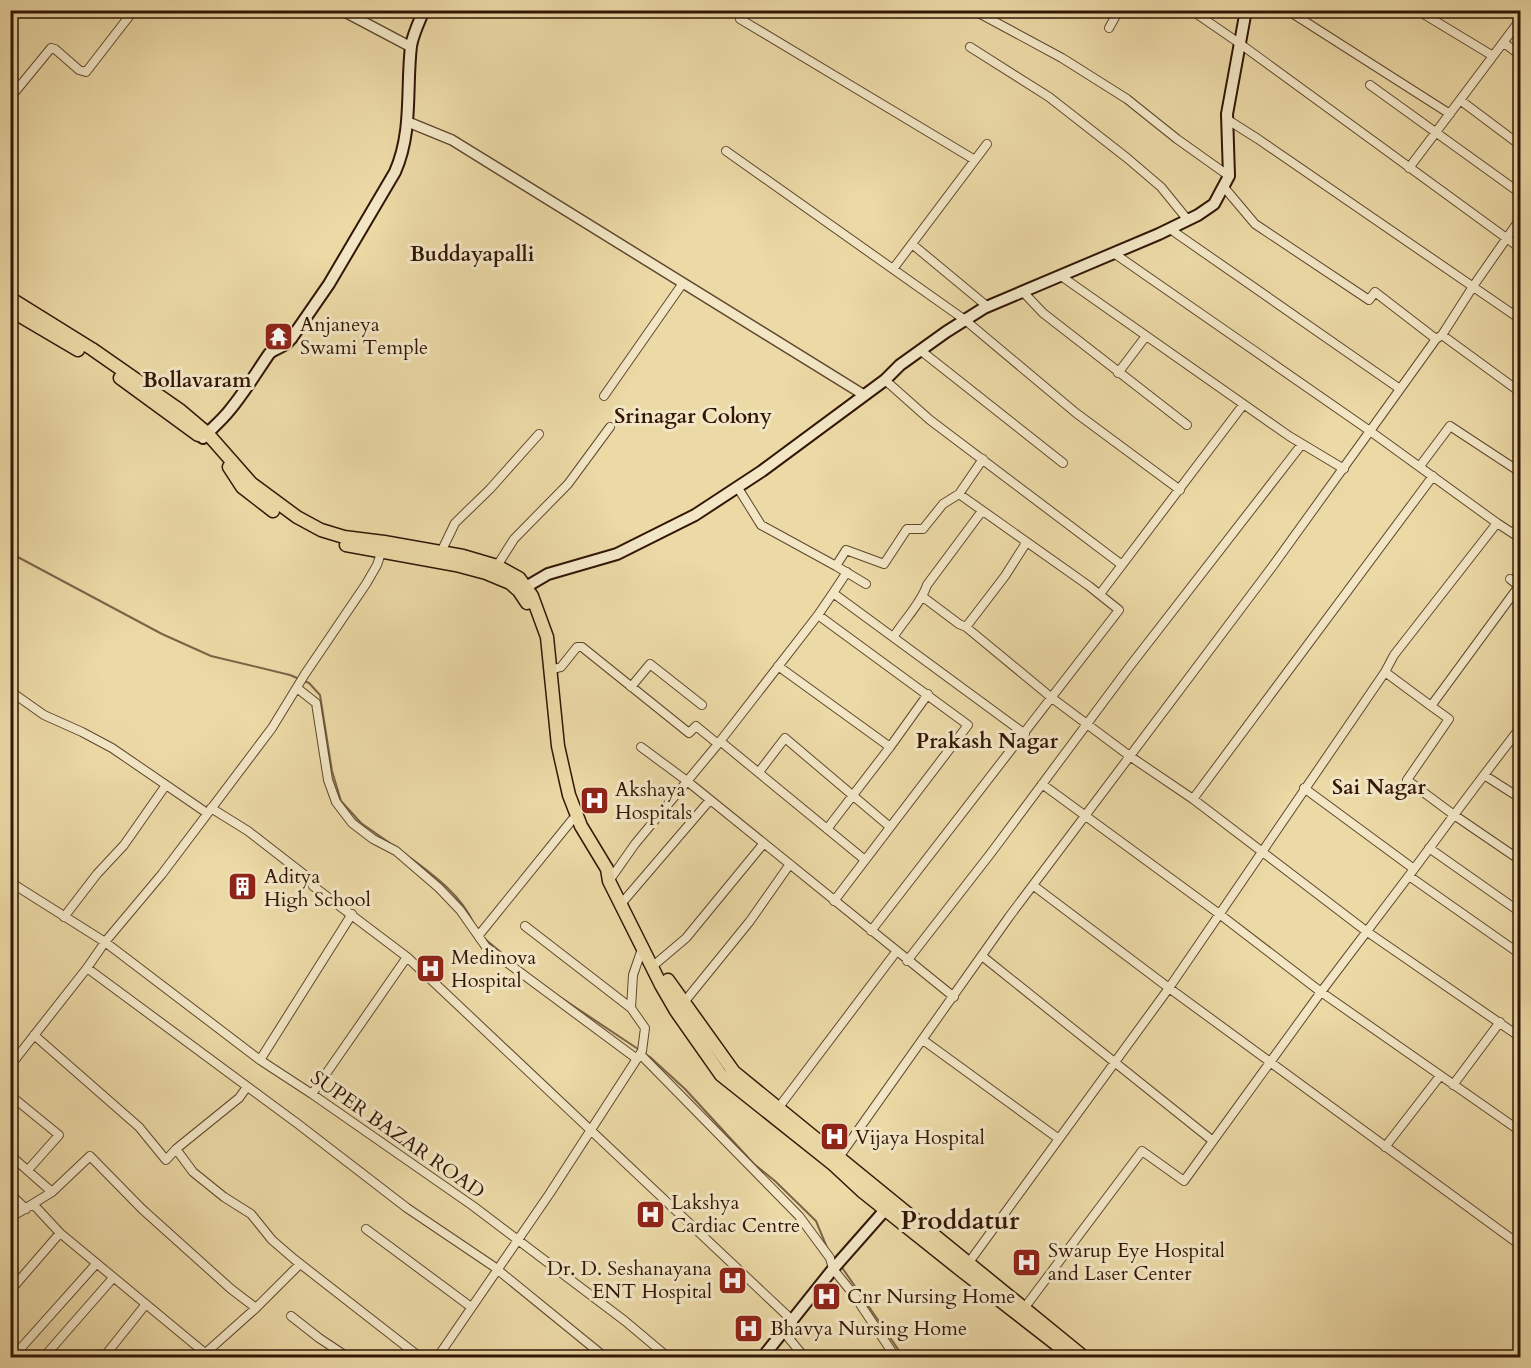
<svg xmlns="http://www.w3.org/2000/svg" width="1531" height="1368" font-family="Cardo,serif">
<rect width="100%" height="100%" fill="#ebd9a6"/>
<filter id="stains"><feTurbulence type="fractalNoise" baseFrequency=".00333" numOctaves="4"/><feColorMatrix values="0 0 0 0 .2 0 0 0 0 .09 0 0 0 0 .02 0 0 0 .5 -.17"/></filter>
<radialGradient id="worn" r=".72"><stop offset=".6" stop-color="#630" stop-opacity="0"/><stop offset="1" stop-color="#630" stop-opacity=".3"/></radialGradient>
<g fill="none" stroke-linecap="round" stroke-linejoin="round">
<path stroke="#7b6346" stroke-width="2" d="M10,556L14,555L162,634L211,656L290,675L309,683L320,695L332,771L341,801L361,823L394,846
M404,853C430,873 459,892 473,922
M485,939L510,960
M551,991L650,1057L685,1089L754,1164L775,1181L816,1221L828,1250
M841,1266L904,1358"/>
<path stroke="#ac9770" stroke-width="8" d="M1513,10L1520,15"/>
<defs>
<path id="minor" d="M973,10L1062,58L1127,99L1177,139L1229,176
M1191,10L1239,43L1520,248
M1287,10L1450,114
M1417,10L1493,56
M740,19L975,160
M1109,28L1119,10
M1504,43L1520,55
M970,47L1049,97L1127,158L1161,187L1187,219
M1370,85L1520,193
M10,98L51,48L55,49L79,70L86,72L134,10
M1460,100L1520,145
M1228,120L1258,139L1520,319
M726,151L965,320L1076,413L1180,490
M1409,168L1520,20
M1170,229L1400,389
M912,244L988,307
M893,269L987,144
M1061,276L1289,436L1344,469
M1024,293L1043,313L1187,425
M1442,335L1520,392
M1436,339L1442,335L1474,285L1520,219
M920,350L1063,463
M1118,373L1146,336
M885,380L930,420L1122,565
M604,396L683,283
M1420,466L1450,426L1520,472
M738,488L761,525L836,566L846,550L884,564L907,529H923L943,504L959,494L983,459
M1497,523L1520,538
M441,552L455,523L490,489L539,434
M497,566L514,539L568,484L610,427
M836,566L866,584
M1510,579L1520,587
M1519,586L1431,706L1449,719L1407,780L1454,815L1484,775L1520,798
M833,593L847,572
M1100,594L1243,405
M923,597L959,624L966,627L1052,698L1131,757L1193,799L1366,931L1520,1037
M818,615L968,725L834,901
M966,627L1005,576L1026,543
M894,636C905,619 921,603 927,585L982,511
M778,666L890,747L827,829
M550,670L561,667L577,647H582L689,733L696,726L718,744
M1385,672L1431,706
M631,687L650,664L702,705
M297,688L316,703L328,780L336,802L352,823L373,839L396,851L439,888L460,910L486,947L637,1059
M10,691L44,715L82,732L112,748L207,813
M720,741L865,860
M641,747L687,781L954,997
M890,747L928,694
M759,772L785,738L890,827
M1484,775L1516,733L1520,736
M1042,784L1218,913L1321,992L1520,1131
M1193,799L1433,476
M211,808L248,831L315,883L313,886L407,957L793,1321
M1429,848L1520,912
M1414,869L1454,815L1520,860
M1409,876L1520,954
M609,881L635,844L718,744L818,615L833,593L1025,734
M10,882L105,942L260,1060L312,1094L473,1206L625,1321L669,1358
M1034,886L1169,988L1520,1245
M621,904L710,800
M64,917L97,874L124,845L166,785
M871,931L1119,610L1089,586L959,494
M479,935L572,820
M982,956L1213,1141
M907,961L991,853L1130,666L1302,444
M653,966L686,938L764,843
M87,968L298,1124L407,1208L493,1266L606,1358
M681,1006L750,921L790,864
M631,1008L633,975L643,946
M34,1035L139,1127L166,1160L176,1149L193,1172L224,1197L251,1214L272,1240L294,1259L421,1358
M923,1040L1059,1139
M640,1054L799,1216L830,1258L833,1269L854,1295L896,1358
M260,1060L352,914
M10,1066L87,968L105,942L162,874L272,728L305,674L366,584L377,565L382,550
M1453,1085L1500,1022
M312,1094L407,957
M10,1095L59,1135L28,1170
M776,1111L896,952
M1385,1147L1440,1076
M176,1149L239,1098L247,1087
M10,1155L52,1192
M837,1160L1009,917L1272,567L1370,431L1115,254
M10,1194L26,1209
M33,1204L60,1233
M10,1218L52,1192L90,1156L142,1209L231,1289L256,1308L300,1264
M366,1229L471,1307
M967,1265L1169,988L1385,672L1394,655L1497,523L1370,431L1436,339L1375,292L1369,300L1255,224L1223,186
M10,1291L60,1233L211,1358
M1022,1311L1142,1151L1184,1181L1321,992L1414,869L1304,788
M291,1316L319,1338L349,1358
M783,1331L805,1358
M12,1358L96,1264
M43,1358L113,1278
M103,1358L146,1304
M200,1358L256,1308
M437,1358L550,1193L642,1051L645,1028L631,1008L525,926"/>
<path id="tertiary" d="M341,10L411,47
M408,122L452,140L864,395"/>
<path id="secondary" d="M203,438C211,429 221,421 229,411C244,393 256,373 269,354C274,348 283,349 291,339L329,284L395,172C413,131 406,89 411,46C413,34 419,22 424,10
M519,591L548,574L617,554L695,515L762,471L885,380L900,365L946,332L984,308L1159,234L1198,215L1214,204L1229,176L1227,114L1246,10
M762,1358L833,1269L885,1210"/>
<path id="primary" d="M10,298L92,349L181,411L207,433L251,483L297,517L321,530L344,537L384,542L463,556L497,566L519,578L532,596L547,637L558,746L569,795L581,826L607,869L609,881L661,985L676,1011L721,1075L834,1165L863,1192L962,1271L1074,1358
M10,310L78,350
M120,378L198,435
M229,467L242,487L273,511
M346,545L456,565L486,573L510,583L519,591L527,603
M668,980L734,1072L1085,1358"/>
</defs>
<use href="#minor" stroke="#60472e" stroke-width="10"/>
<use href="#tertiary" stroke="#60472e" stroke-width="12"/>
<use href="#secondary" stroke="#321606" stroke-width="14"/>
<use href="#primary" stroke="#321606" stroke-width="15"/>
<use href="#minor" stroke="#f2e6c5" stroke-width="8"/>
<use href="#tertiary" stroke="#f2e6c5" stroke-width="9"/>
<use href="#secondary" stroke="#f2e6c5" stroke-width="10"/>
<use href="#primary" stroke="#ebd9a6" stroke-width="12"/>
</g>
<defs>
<symbol id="temple-square" viewBox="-11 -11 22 22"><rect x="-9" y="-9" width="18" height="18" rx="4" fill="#8f2418" stroke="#f2e6c5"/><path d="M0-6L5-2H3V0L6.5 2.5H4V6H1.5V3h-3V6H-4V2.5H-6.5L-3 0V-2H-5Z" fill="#fff"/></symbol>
<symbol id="hospital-square" viewBox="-11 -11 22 22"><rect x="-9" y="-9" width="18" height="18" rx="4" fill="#8f2418" stroke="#f2e6c5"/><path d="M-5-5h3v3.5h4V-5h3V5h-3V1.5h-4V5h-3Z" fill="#fff"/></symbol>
<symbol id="building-square" viewBox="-11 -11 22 22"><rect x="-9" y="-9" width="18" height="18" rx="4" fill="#8f2418" stroke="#f2e6c5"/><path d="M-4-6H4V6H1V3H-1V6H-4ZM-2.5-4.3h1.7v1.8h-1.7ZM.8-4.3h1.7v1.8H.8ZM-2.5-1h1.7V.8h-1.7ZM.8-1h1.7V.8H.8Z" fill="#fff"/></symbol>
</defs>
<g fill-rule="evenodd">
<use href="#temple-square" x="262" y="320" width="33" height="33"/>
<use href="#hospital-square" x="578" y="784" width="33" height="33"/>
<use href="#building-square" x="226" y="870" width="33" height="33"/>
<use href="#hospital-square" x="414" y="952" width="33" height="33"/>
<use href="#hospital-square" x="818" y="1120" width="33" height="33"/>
<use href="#hospital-square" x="634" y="1198" width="33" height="33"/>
<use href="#hospital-square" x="1010" y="1246" width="33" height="33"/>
<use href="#hospital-square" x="716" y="1264" width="33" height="33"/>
<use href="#hospital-square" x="810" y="1280" width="33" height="33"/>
<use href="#hospital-square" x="732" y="1312" width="33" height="33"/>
</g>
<g text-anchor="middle" stroke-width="6" stroke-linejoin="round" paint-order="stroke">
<g font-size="20" fill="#321606" stroke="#f2e6c5" text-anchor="start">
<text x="300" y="331">Anjaneya<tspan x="300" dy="23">Swami Temple</tspan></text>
<text x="615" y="796">Akshaya<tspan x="615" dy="23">Hospitals</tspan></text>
<text x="264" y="883">Aditya<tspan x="264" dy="23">High School</tspan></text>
<text x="451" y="964">Medinova<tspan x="451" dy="23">Hospital</tspan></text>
<text x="855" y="1144">Vijaya Hospital</text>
<text x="671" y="1209">Lakshya<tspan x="671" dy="23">Cardiac Centre</tspan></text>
<text x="1048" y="1257">Swarup Eye Hospital<tspan x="1048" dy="23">and Laser Center</tspan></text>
<text x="712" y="1275" text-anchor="end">Dr. D. Seshanayana<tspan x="712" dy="23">ENT Hospital</tspan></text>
<text x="847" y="1303">Cnr Nursing Home</text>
<text x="770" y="1335">Bhavya Nursing Home</text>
</g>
<g font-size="20" fill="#321606" stroke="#f2e6c5">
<text transform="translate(398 1134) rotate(35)" y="7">SUPER BAZAR ROAD</text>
</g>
<g font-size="21" font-weight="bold" fill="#321606" stroke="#f2e6c5">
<text x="472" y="261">Buddayapalli</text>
<text x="197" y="387">Bollavaram</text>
<text x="693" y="423">Srinagar Colony</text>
<text x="987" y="748">Prakash Nagar</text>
<text x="1379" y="794">Sai Nagar</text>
</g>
<g font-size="26" font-weight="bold" fill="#321606" stroke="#f2e6c5">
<text x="960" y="1229">Proddatur</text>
</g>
</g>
<rect width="1531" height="1368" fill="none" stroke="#ebd9a6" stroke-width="36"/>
<rect x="12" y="12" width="1507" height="1344" fill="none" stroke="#321606" stroke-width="3"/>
<rect x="18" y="18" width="1495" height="1332" fill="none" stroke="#321606" stroke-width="1.5"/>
<rect width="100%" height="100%" filter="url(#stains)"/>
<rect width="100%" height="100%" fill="url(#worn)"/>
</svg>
